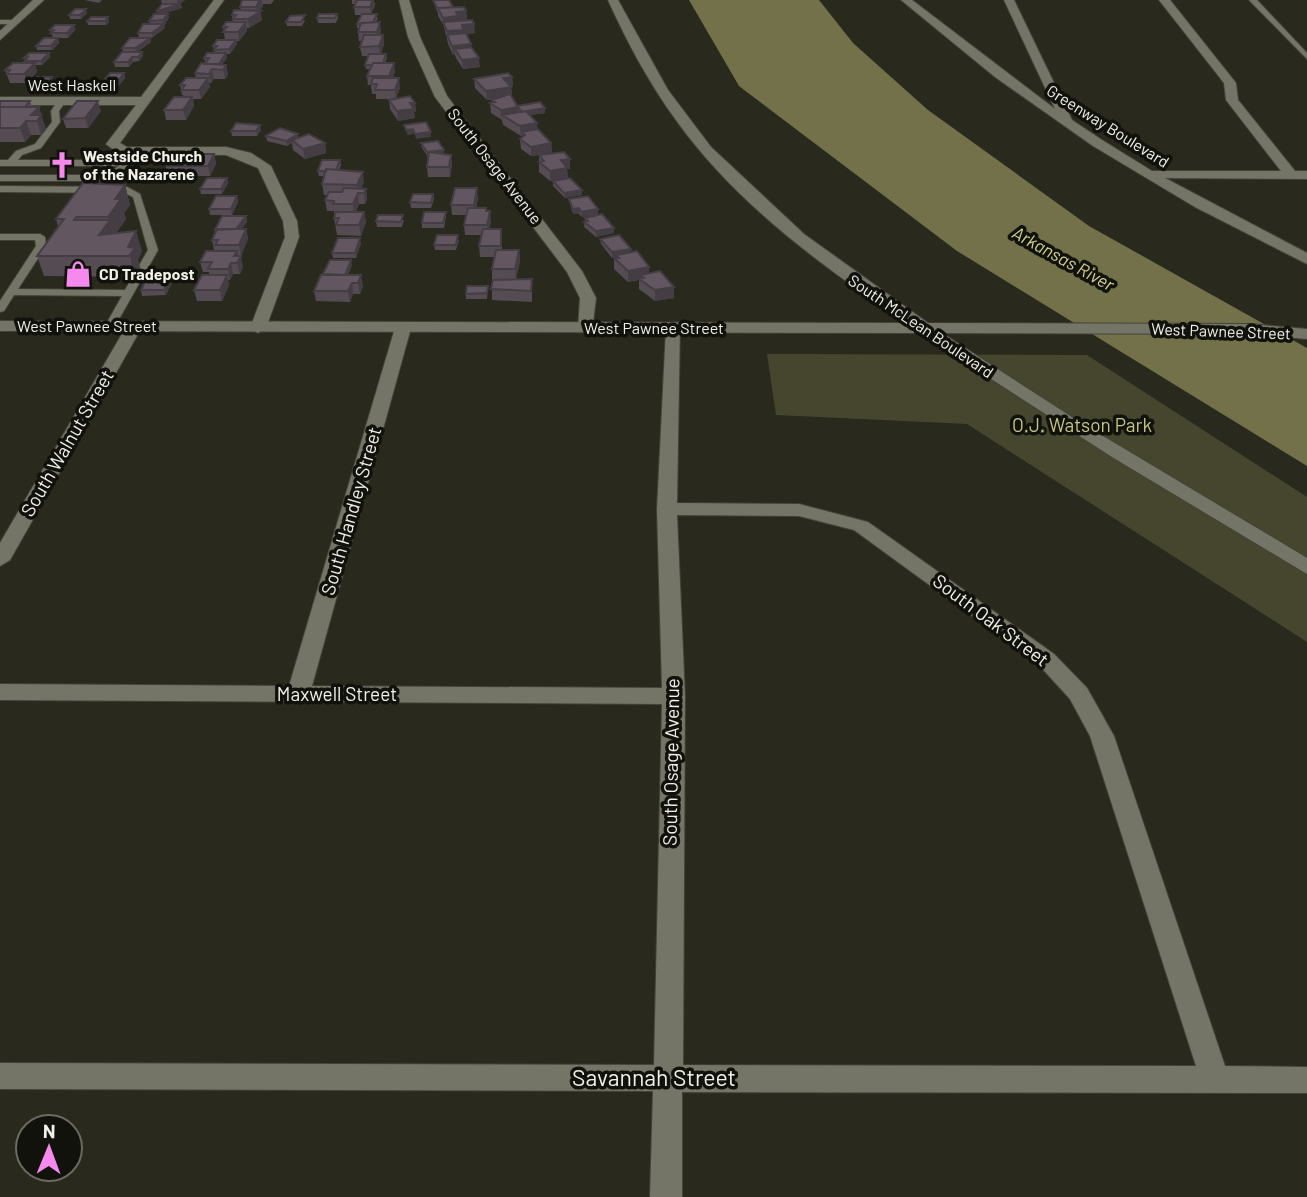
<svg xmlns="http://www.w3.org/2000/svg" width="1307" height="1197" font-family="Barlow,sans-serif">
<rect width="100%" height="100%" fill="#29291d"/>
<path fill="#46462f" d="M767,354L1087,355L1307,497V642L967,424L776,415Z"/>
<path fill="#727149" d="M689,0H819L853,43L928,110L1089,226L1307,348V466L957,251L739,86Z"/>
<g fill="none" stroke-linecap="round" stroke-linejoin="round">
<defs>
<path id="lane" d="M1249,0H1257L1307,53V59Z
M0,20H16L20,22L16,24H0Z
M59,99L66,101L59,111L60,122L41,148L22,155L18,160H125L129,163L128,165L112,181H0V175H109L118,166H0V160H8L16,151L35,144L52,122L51,111Z
M0,186L127,187L140,194L158,250L114,328L110,329L105,326L122,296L14,295L4,311L0,312V301L36,246L35,240H0V234H40L45,237L46,246L18,289L125,290L148,250L133,197L125,193L0,192Z"/>
<path id="street" d="M214,0H224L120,143L127,147H226L251,153L271,166L297,221L299,237L266,328L258,333L250,328L285,237L283,221L258,168L226,155L119,154L106,144L136,105H0V97H141Z
M399,0H409L420,37L447,96L582,271L596,298L592,331L586,333L578,328L580,298L567,272L435,97L408,37Z
M901,0H912L1055,109L1004,0H1014L1072,120L1102,140L1152,171H1281L1226,100L1224,83L1159,0H1170L1236,83L1238,100L1295,171H1307V179L1165,178L1307,253V264L1195,207L1093,146L995,77Z
M134,322L142,327L10,560L0,566V543L126,327Z
M403,323L411,328L312,686L662,688L657,509L666,328L674,323L680,325L677,503L799,504L868,522L1054,654L1087,688L1114,736L1225,1066L1307,1067V1093L682,1092V1197H650L653,1091L0,1089V1063L654,1065L662,704L0,700V684L289,686L395,328ZM677,515L799,516L854,530L1038,664L1070,699L1090,736L1196,1066L683,1065L685,696Z"/>
<path id="secondary" d="M33,0H44L0,40V31Z
M608,0H618L668,90L711,147L804,234L928,323L1251,324L1307,329V339L1251,334L942,333L1078,421L1307,558V574L1112,457L920,333L0,331V321L906,323C822,266 735,203 676,120C649,83 627,42 608,0Z"/>
</defs>
<use href="#lane" stroke="#434339" stroke-width="2"/>
<use href="#street" stroke="#434339" stroke-width="2"/>
<use href="#secondary" stroke="#434339" stroke-width="2"/>
<use href="#lane" fill="#757567" fill-rule="evenodd"/>
<use href="#street" fill="#757567" fill-rule="evenodd"/>
<use href="#secondary" fill="#757567" fill-rule="evenodd"/>
</g>
<path fill="#544b53" d="M84,0H102L99,3Z
M161,0H185L180,4L182,8L162,14H168L169,18L164,25L165,28L153,37L139,38L138,33L150,24L149,21L158,14L162,4Z
M242,0H274L271,4H263V6L260,11L262,20L249,28H247V31L239,41H236L237,44L230,54H226L227,58L222,65H226L228,75L225,79H214L211,83H209L210,87L201,99H193L194,106L186,120H166L164,110L184,97L183,95H182L180,85L196,78L195,73L206,62H205L204,58L215,53L213,46L225,40L223,27L233,22L232,15L241,10L240,7Z
M352,0H374L375,6L371,14L378,18L376,22L381,31L380,35H383L384,44L381,54H386L387,58L385,63L395,72L392,78L400,88L396,98L415,103L416,112H414L415,118L398,121L390,109L389,100L391,99H376V94H372L371,85H368L367,76L370,69H366L365,65L368,56H362L360,47L362,41H359L358,32L359,28H357V24L361,15H355L354,7L355,4H352Z
M433,0L466,11L467,20L475,33L466,34L480,67L463,69L456,58L455,55H453L448,44L444,26L438,16V13L434,4Z
M87,13L81,19H70L69,15Z
M337,14L338,18L336,23H318L317,18Z
M91,17L109,22L106,25H88L87,21Z
M305,20L302,26H287L286,22Z
M74,25L75,30L68,38H53L50,30Z
M58,38L59,43L52,50H37L36,46Z
M150,38L151,42L137,52H142L143,56L139,61L133,62L129,67H115L114,62L123,52L122,48Z
M49,53L50,57L42,65H35L37,72L27,83H10L5,70L26,63L24,58Z
M124,73L125,78L116,89H101L100,85Z
M512,77L513,86H511L512,96H511L517,106L545,108V113L530,115L538,129L551,143L552,153L570,159V169H567L568,178L550,181L539,172V155L531,156L521,149L520,139L523,136H521L503,125L502,120L491,113L490,103H493L492,100L496,99L487,100L475,88L474,79Z
M53,81L46,90H31L29,85Z
M0,101H30L32,107H39L46,130L41,135H31L25,142H0Z
M101,111L88,128H66L63,119Z
M261,130L257,136H232L231,131Z
M298,134V138L325,143L326,153L305,159L293,150L292,143L287,146L267,141L266,136Z
M421,143L444,150V154L451,155L452,165L450,177H428L427,167L428,157L422,148Z
M214,154L216,164L210,176H171L170,173H167L165,163Z
M340,160L341,165L339,170L364,182L361,188L366,189L367,199L365,204H359L356,212H364L366,222L361,236L337,235L334,218L335,214H334V211H327L325,200L328,195H324L322,184L324,176H319L318,171Z
M227,178L228,183L222,194H201L200,189Z
M553,181L582,190V195L565,198L553,186Z
M125,185L130,205L124,213L126,219L116,233L142,251L138,259L140,268L135,277L44,276L37,256L58,227L56,219Z
M433,194L434,199L431,208H411L410,202Z
M237,196L238,202L232,215H210L209,209Z
M478,198L476,208L486,211L491,222L489,229L502,239V250H519L520,261L516,279H532V302L492,300V269L494,257H480L479,246L481,235H465L464,225L466,215H452L451,205Z
M569,199L598,209V215L582,217L579,214H573L570,204Z
M446,212V217L444,228H422V223Z
M246,216L247,222L241,229H246L248,239L241,256H238L243,267L240,274H233L230,280H228L229,285L222,301H197L194,290L209,275V272H203L200,262L214,250L212,240L215,232V230Z
M585,218L614,228V233L596,237L584,227Z
M404,220L402,227H377L376,221Z
M600,239L631,249V252L649,273L674,298L655,301L639,289V280L628,282L614,269V258H617V257L612,258L601,244Z
M459,240L456,250H435L434,245Z
M361,243L356,258H333L332,253Z
M352,265L348,275L363,286L360,294H353L350,302L316,301L314,291L323,275Z
M172,282L166,295L142,296L141,290Z
M488,286L487,299H466V294Z"/>
<path fill="#453d44" d="M177,0H185L180,4H181L182,8L158,15L157,11L178,5Z
M260,0H262L263,6L260,11L262,20L249,28L248,19L257,13L256,7Z
M373,0H374L375,6L371,15L370,7Z
M86,9L87,13L81,19L80,15Z
M466,11L467,20L443,22V26V18L456,12Z
M168,14L169,18L164,25L163,20Z
M108,17L109,22L106,25L105,21Z
M246,22L247,31L239,41L238,32Z
M380,22L381,31L379,41L377,32Z
M164,24L165,28L153,37L152,33Z
M474,24L475,33L447,36V31L462,25Z
M74,25L75,30L68,38L67,33Z
M383,35L384,44L380,55L379,46Z
M58,38L59,43L52,50L51,46Z
M150,38L151,42L136,53L135,48Z
M236,40L237,44L230,54L229,49Z
M471,44L472,53L455,49V55H453L452,46Z
M142,52L143,56L139,61L138,57Z
M49,53L50,57L42,65L41,61Z
M226,53L227,58L220,68L219,64Z
M132,57L133,62L129,67L128,62Z
M479,58L480,67L463,69L462,60Z
M35,63L37,72L27,83L24,74Z
M394,63L395,72L390,85L389,76Z
M226,65L228,75L225,79L223,70Z
M212,69L214,79L211,83L209,74Z
M124,73L125,78L116,89L115,85Z
M52,77L53,81L46,90L45,85Z
M512,77L513,86L503,88V78Z
M208,78L210,87L201,99L199,90Z
M399,78L400,88L396,99L395,90Z
M511,87L512,96L487,100L486,91Z
M192,97L194,106L186,120L183,110Z
M98,101L101,111L88,128L85,118Z
M410,103H415L416,112H414L415,118L398,121L397,111Z
M39,107L46,130L41,135L37,121L31,115Z
M518,107L519,117L502,115V120L501,110Z
M545,108V113L523,116L522,112Z
M26,121L31,135L25,142L20,128Z
M537,123L538,133L522,132L523,136H521L520,126Z
M260,125L261,130L257,136L256,131Z
M413,129V134L407,135L406,130Z
M431,132V137L416,139L415,134Z
M298,134V139L292,140V143L287,146L286,141Z
M325,143L326,153L305,159L303,149Z
M551,143L552,153L531,156V147Z
M444,150V155L428,157L427,152Z
M214,154L216,164L210,176L208,166Z
M451,155L452,165L450,177L449,167Z
M570,159V169H567L568,178L550,181V171L561,160Z
M363,172L364,182L359,195L357,185Z
M227,178L228,183L222,194L221,189Z
M125,185L130,205L124,213L126,219L114,236L99,235L109,221L108,217L115,199Z
M477,188L478,198L475,215L474,205Z
M366,189L367,199L365,204L364,193Z
M582,190V195L565,198L564,193Z
M358,193L359,204L354,215L353,204Z
M237,196L238,202L232,215L231,209Z
M579,208V214H573V209Z
M598,209V215L582,217L581,212Z
M490,211L491,222L488,235L487,225Z
M364,212L366,222L361,236L359,225Z
M246,216L247,222L237,235L235,230Z
M614,228V233L596,237V231Z
M246,229L248,239L241,256L239,245Z
M136,231L142,251L138,259L140,268L135,277L128,247Z
M360,238L361,243L356,258L355,253Z
M631,249V254L617,255V257L612,258V252Z
M519,250L520,261L516,280L515,269Z
M237,251L239,260L241,256L243,267L240,274L237,263L234,256Z
M351,260L352,265L346,280L345,275Z
M231,263L233,274L230,280L228,269Z
M649,267V278L641,275V279L628,282V271Z
M227,275L229,285L222,301L220,290Z
M361,275L363,286L360,294L358,283Z
M170,277L172,282L166,295L164,290Z
M352,283L353,294L350,302L348,291Z
M674,287V298L655,301V290Z"/>
<path fill="#625761" stroke="#453d44" stroke-width="2" d="M242,0H260L256,7H240Z
M357,0H373L370,7H354Z
M433,0H449L453,7L437,8Z
M162,4H181L157,11Z
M464,7L466,11L456,12L458,16L443,18L438,8Z
M75,9H86L80,15H69Z
M234,10L261,11L248,19H233L236,15H232Z
M154,14H168L163,20L149,21Z
M319,14H337L335,18H317Z
M362,14H377L373,22L357,24Z
M305,15L301,22H286L290,16Z
M91,17H108L105,21H87Z
M472,20L474,24L462,25L463,30L447,31L443,22Z
M226,22H246L238,32H223L227,27H223Z
M380,22L377,32H358L361,23Z
M143,24H164L152,33H138Z
M55,25H74L67,33H51L54,30H50Z
M466,33L471,44L452,46L447,35Z
M364,35H383L379,46L360,47Z
M44,38H58L51,46H36Z
M130,38H150L135,48H122Z
M217,40H236L229,49L214,50L217,46H213Z
M471,47L479,58L462,60L455,49Z
M122,52H142L138,57H132L128,62H114Z
M29,53H49L41,61H25L28,57L24,58Z
M207,53H226L219,64H205L209,58H204Z
M369,54H386L383,63H373L372,65H365Z
M13,63H35L24,74H7L10,70H5Z
M201,63L226,65L223,70L212,69L209,74L195,73Z
M373,63H394L389,76H367Z
M110,73H124L115,85H100Z
M508,73L512,77L503,78L511,87L486,91L474,79Z
M37,77H52L45,85H29Z
M186,78H208L199,90H182L185,85H180Z
M373,78H399L395,90H375L377,84H371Z
M510,94L518,107L501,110L490,103L495,102L492,100Z
M410,96L415,103H410L414,109L397,111L389,100Z
M174,97H192L183,110H164Z
M0,101H30L25,107H0Z
M77,101H98L85,118L63,119Z
M540,102L545,108L522,112L517,106Z
M0,107H39L31,115H41L37,121H26L20,128H0Z
M526,111L537,123L520,126L502,115Z
M426,122L431,132L415,134L413,129L406,130L404,125Z
M236,123L260,125L256,131H231Z
M280,128L298,134L286,141L266,136Z
M538,129L551,143L531,147L520,139L525,135L522,132Z
M309,134L325,143L303,149L292,140Z
M438,141L444,150L427,152L421,143Z
M429,152L451,155L449,167H427Z
M564,152L570,159L561,160L567,168L550,171L539,162L544,161L539,155Z
M176,154H214L208,166H168L170,163H165L169,157Z
M322,160H340L336,170L326,169V171H318Z
M326,169L363,172L357,185L322,184Z
M207,178H227L221,189H200Z
M570,178L582,190L564,193L553,181Z
M83,183L125,185L115,199H121L108,217H76L74,220H110L99,235L136,231L128,247L135,248L129,256H37L64,219H56Z
M344,188L366,189L364,193H358L353,204H333L334,201L325,200L329,192H342Z
M455,188H477L474,205H451Z
M413,194H433L431,203L410,202Z
M216,196H237L231,209H209Z
M588,196L598,209L581,212L579,208L573,209L569,199Z
M468,208H486V211H490L487,225H464Z
M336,212H364L359,225H336L339,218H334Z
M424,212H446L443,223H422Z
M602,214L614,228L596,231L584,222L588,221L585,218Z
M378,215H403L401,222L376,221Z
M222,216H246L236,229L215,230Z
M217,229H246L239,245H215L218,240H212Z
M483,229H501V246H479Z
M437,235H458L456,245H434Z
M619,235L631,249L612,252L600,239Z
M338,238H360L355,253H332Z
M496,250H519L515,269H492Z
M206,251H237L234,256H241L237,263H231L228,269H208L212,262H200Z
M637,251L649,267L628,271L614,258H619L617,255Z
M330,260H351L345,275L323,274Z
M660,271L674,287L655,290L639,279L644,278L641,275Z
M202,275H227L220,290H194Z
M321,275H361L358,283H352L348,291H314Z
M147,277H170L164,290H141Z
M532,279L531,291L491,289L493,280Z
M467,286H488L487,293L466,294Z"/>
<defs>
<symbol id="church-bare" viewBox="-9 -9 18 18"><path d="M-1.2-6h2.4v3.5h3.3v2.4h-3.3V6h-2.4V-.1h-3.3v-2.4h3.3Z" fill="#f589ee" stroke="#12120c" stroke-width="2.5" paint-order="stroke"/></symbol>
<symbol id="shop-bare" viewBox="-9 -9 18 18"><path d="M-5-2.5h2.3a2.7 3.5 0 0 1 5.4 0H5L5.5 6h-11ZM-1.5-2.5h3a1.5 2.3 0 0 0-3 0Z" fill="#f589ee" stroke="#12120c" stroke-width="2.5" paint-order="stroke"/></symbol>
</defs>
<g fill-rule="evenodd">
<use href="#church-bare" x="43" y="146" width="38" height="38"/>
<use href="#shop-bare" x="59" y="255" width="38" height="38"/>
</g>
<g text-anchor="middle" stroke-width="7" stroke-linejoin="round" paint-order="stroke">
<g font-size="16" fill="#f1f1e9" stroke="#12120c">
<text x="72" y="91">West Haskell</text>
<text transform="translate(1108 126) rotate(32)" y="6">Greenway Boulevard</text>
<text transform="translate(495 166) rotate(52)" y="6">South Osage Avenue</text>
<text x="87" y="332">West Pawnee Street</text>
<text transform="translate(921 326) rotate(34)" y="6">South McLean Boulevard</text>
<text x="654" y="334">West Pawnee Street</text>
<text transform="translate(1221 331) rotate(2)" y="6">West Pawnee Street</text>
</g>
<g font-size="16" font-weight="bold" fill="#f1f1e9" stroke="#12120c" text-anchor="start">
<text x="83" y="162">Westside Church<tspan x="83" dy="18">of the Nazarene</tspan></text>
<text x="99" y="280">CD Tradepost</text>
</g>
<g font-size="18" font-style="italic" fill="#d1d18d" stroke="#12120c">
<text transform="translate(1063 259) rotate(29)" y="6">Arkansas River</text>
</g>
<g font-size="19" fill="#c6c582" stroke="#12120c">
<text x="1082" y="432">O.J. Watson Park</text>
</g>
<g font-size="19" fill="#f1f1e9" stroke="#12120c">
<text transform="translate(67 443) rotate(-60)" y="7">South Walnut Street</text>
<text transform="translate(351 511) rotate(-74)" y="7">South Handley Street</text>
<text transform="translate(991 620) rotate(37)" y="7">South Oak Street</text>
<text x="337" y="701">Maxwell Street</text>
<text transform="translate(671 762) rotate(-89)" y="7">South Osage Avenue</text>
</g>
<g font-size="23" fill="#f1f1e9" stroke="#12120c">
<text x="654" y="1086">Savannah Street</text>
</g>
</g>
<g transform="translate(49 1148) rotate(1)"><circle r="33" fill="#12120c" stroke="#6b6b64" stroke-width="2"/>
<path d="M0-5L12 26L0 18L-12 26Z" fill="#f589ee"/>
<text y="-10" font-size="19" font-weight="bold" text-anchor="middle" fill="#f1f1e9">N</text>
</g>
</svg>
